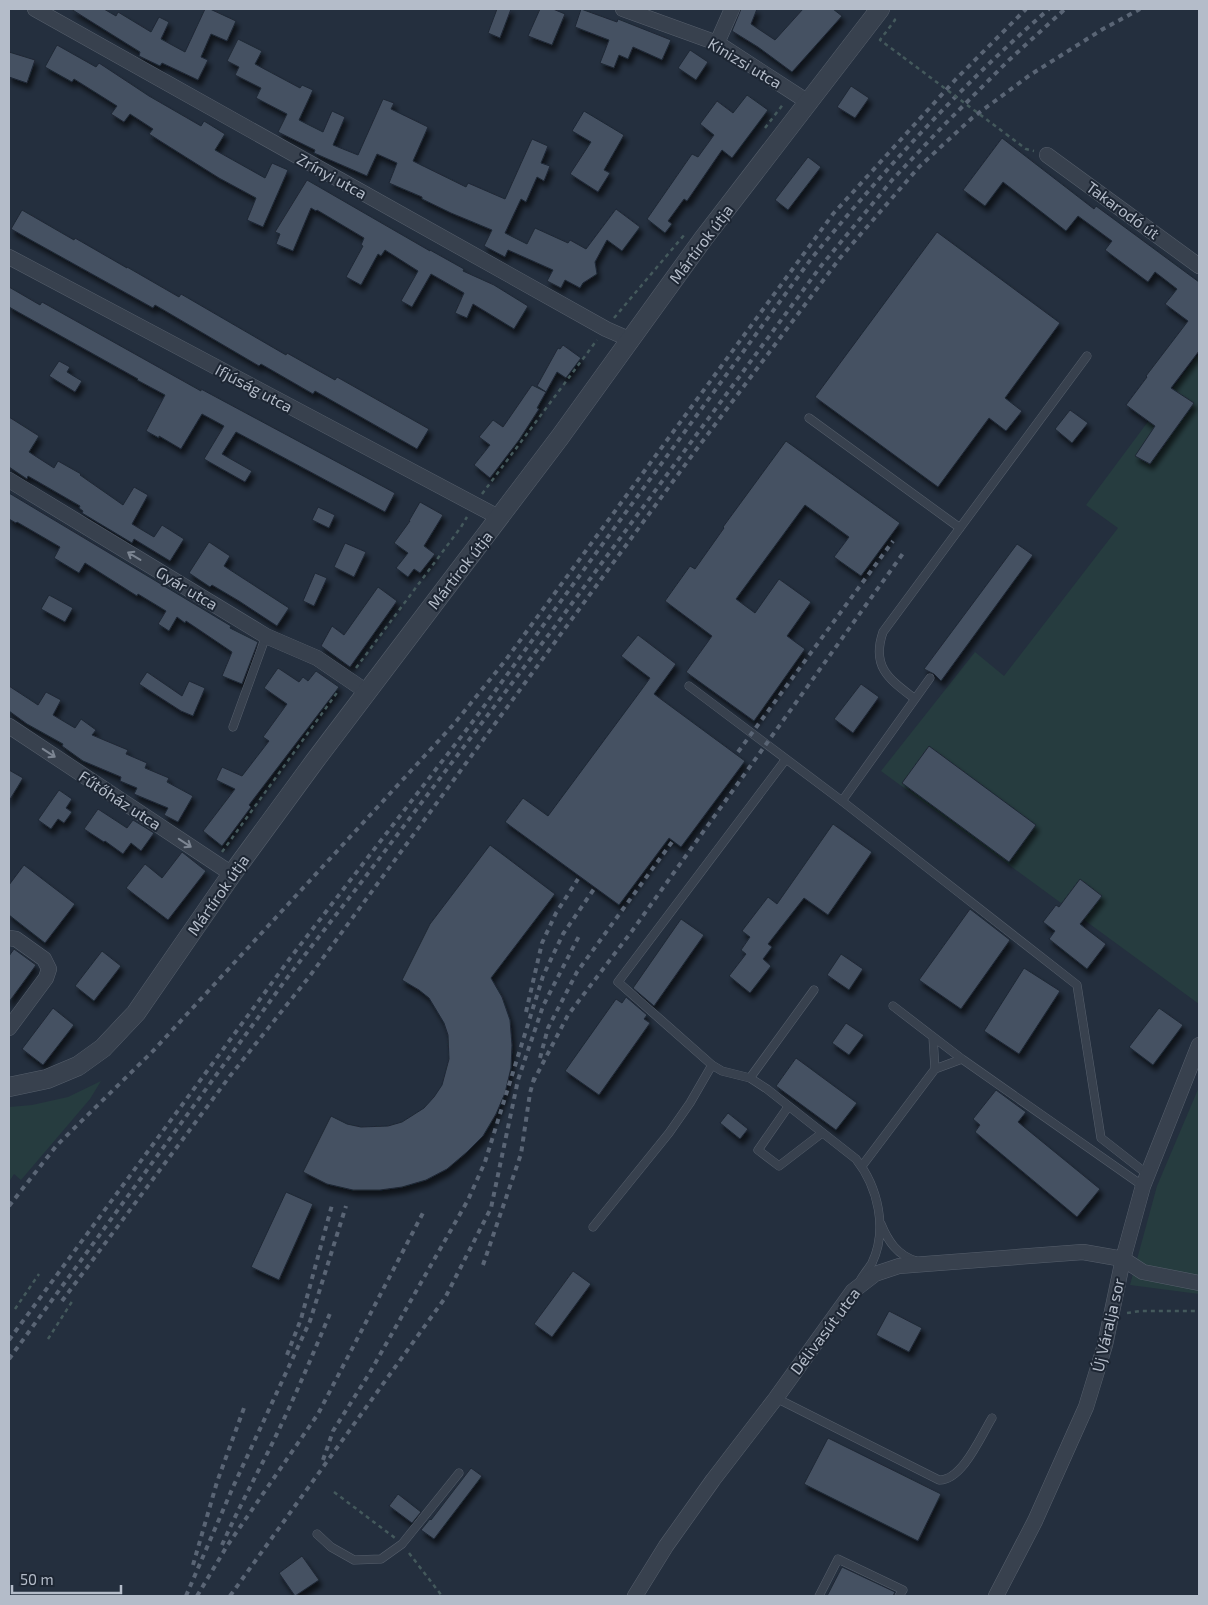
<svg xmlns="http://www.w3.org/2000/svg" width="1208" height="1605" font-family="'Exo 2',sans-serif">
<defs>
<filter id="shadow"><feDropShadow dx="3" dy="5.5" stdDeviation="2.5" flood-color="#0009"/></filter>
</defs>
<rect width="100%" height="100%" fill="#242f3e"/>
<path fill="#263c3f" d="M1199,353V1004L881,771L975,652L1004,676L1118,528L1086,505Z
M101,1081L90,1099L21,1180L14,1174L9,1182V1107L32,1105L68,1097Z
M1199,1087V1294L1130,1285L1157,1186Z"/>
<path fill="#455162" stroke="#1f2835" filter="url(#shadow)" d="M71,9H104L116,16L118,12L151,32L159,17L169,22L161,39L185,52L205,9H210L236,21L227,41L211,34L201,57L208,60L198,80L162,63L160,66L139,56L140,52Z
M497,9H511L500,38L488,33Z
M540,9H553L565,14L552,45L528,36Z
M581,9L617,22L618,19L671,40L662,60L633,47L628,59L619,55L614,68L600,63L609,40L575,27Z
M741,9H757L751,24L775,40L803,9H833L842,16L792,72L758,47L732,31Z
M238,39L262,51L255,64L300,88L302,85L313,90L299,120L323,132L332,111L345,117L333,145L358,155L383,99L394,103L391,109L428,127L413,161L466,187L468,183L505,199L532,139L548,146L541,163L550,166L544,181L537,177L526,202L521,199L505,233L527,244L535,228L568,243L570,240L586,249L616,209L640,227L622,251L607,240L595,262L597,274L583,283L580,288L565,280L561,288L547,281L553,270L508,250L505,257L484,246L492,230L451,213L422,199V197L389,183L397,163L377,154L367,176L314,153L315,150L278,132L287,114L256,98L261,88L235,75L239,67L227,61Z
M57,45L96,67L99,63L149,96L201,126L204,121L225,134L215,150L265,178L272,163L288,170L263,227L247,220L256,198L219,178L149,134L153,129L130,114L124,122L111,114L117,106L74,79L72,82L45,67Z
M690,50L708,62L696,80L678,68Z
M9,52L35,60L27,83L9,77Z
M851,86L869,98L855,118L837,107Z
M747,95L768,110L732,158L722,150L687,201L684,199L668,221L672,224L665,233L647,219L692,154L698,157L714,135L700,124L717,101L733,113Z
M584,111L624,135L604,170L610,173L598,192L570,174L591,142L572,131Z
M1002,138L1094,209L1096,206L1199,282V351L1171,388L1194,403L1150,464L1135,456L1155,426L1126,405L1147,377L1146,376L1188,321L1165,304L1177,289L1155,272L1148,282L1105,250L1112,241L1078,216L1066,231L1003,182L985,206L963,190Z
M808,157L821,167L788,210L775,200Z
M307,180L430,251V250L464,269L463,271L494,285L528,306L514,329L473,304L467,318L455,313L464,293L431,274L412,307L401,301L418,271L385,250L381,256L378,254L361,285L346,277L363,246L361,245L364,238L317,210L316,211L311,208L293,251L276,244L280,234L275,232Z
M22,210L74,240L75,238L127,268V267L179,297L181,294L286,355L287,353L335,380L337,377L429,429L417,449L315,391L313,394L261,364L259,366L155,305L153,308L11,229Z
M937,232L1060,323L1005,398L1022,411L1006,431L989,418L938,487L815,397Z
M9,287L40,305L42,302L201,391V389L395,493L385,512L236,432L222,454L252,471L245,482L204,459L224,426L202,414L181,449L159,436V438L146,431L165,395L137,380L138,379L9,307Z
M563,345L581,358L566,378L557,372L546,392L537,386L558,348L560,349Z
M59,361L70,367L67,372L82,381L75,392L49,376Z
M532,385L546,392L537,408L539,409L519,440L490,478L474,465L490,445L479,437L493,420L503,427Z
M1070,410L1088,423L1072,443L1055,429Z
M9,417L39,436L29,452L54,468L58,461L81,474L80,475L123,505L134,487L148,495L132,524L154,537L162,525L184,539L170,561L134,539L132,543L82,513L83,511L79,508L80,506L28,476L27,479L9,467Z
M786,441L900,523L861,576L834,557L849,537L805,505L736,599L755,613L779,579L811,602L787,636L805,649L754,721L686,672L712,636L665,601L690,566L695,569L724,528L723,527Z
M9,493L231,626L230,628L258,642L242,684L222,676L232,652L186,621L185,623L177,617L169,631L158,624L166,611L138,594L137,596L85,563L79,573L54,558L60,547L17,522L16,523L9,519Z
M420,502L443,515L424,546L435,554L420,573L414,569L408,577L396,568L408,553L394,543L410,521H409Z
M318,507L335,515L329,528L312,520Z
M209,542L230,556L224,566L289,608L277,626L239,601L212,585L210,587L189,573Z
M345,543L366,552L354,577L334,567Z
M1017,544L1033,555L941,681L934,674L924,669Z
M315,573L327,578L314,606L303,601Z
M378,587L397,601L350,667L321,646L332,626L344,635Z
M49,595L73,608L65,622L41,609Z
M638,635L676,664L654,694L745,761L681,847L669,838L619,905L505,822L523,798L548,816L645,685L650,678L621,656Z
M278,668L299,682L303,677L308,681L316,671L339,687L249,805L251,807L222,846L203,831L235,789L216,780L222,767L242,776L269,741L263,737L287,704L264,688Z
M147,672L182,696L189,681L205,688L193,716L181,711L139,684Z
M861,684L879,697L853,733L834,719Z
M9,686L38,705L46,692L61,700L53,715L75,728L81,719L96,730L92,735L128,750L126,754L147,763L145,768L169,778L167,782L193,796L178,822L164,815L168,808L134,794L137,788L120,781L121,777L83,761L62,746L63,744L27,724L9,711Z
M929,746L1036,825L1009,862L902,783Z
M9,770L23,778L9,801Z
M59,790L72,799L66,808L72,812L64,823L58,819L51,829L38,820Z
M98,809L127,828L133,820L154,833L141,851L131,843L123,854L105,841L104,842L84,829Z
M833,824L872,852L828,915L804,898L768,944L772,947L763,959L771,966L750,993L729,976L746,954L741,950L750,937L742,931L768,897L777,904Z
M490,845L555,894L491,978L502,997L510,1020L512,1045L511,1068L505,1093L496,1114L483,1136L467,1152L447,1169L426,1180L402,1187L380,1190H353L327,1184L303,1172L331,1116L347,1124L361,1127L388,1126L402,1122L424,1108L434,1097L442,1085L449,1059L448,1035L444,1023L429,998L419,990L402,980L430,924Z
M182,852L206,871L168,920L126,888L145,864L162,878Z
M24,865L75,904L45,943L9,915V885Z
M1080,879L1102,896L1080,924L1106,944L1087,969L1049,939L1055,931L1043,922L1056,905L1059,907Z
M970,909L1010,940L961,1009L919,980Z
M681,919L704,935L654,1006L633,988Z
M14,949L36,965L9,1002V956Z
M102,951L121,966L94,1001L75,986Z
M841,954L863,969L849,990L827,975Z
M1024,968L1060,991L1019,1054L984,1031Z
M626,997L647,1015L644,1019L650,1023L599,1095L565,1071L616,999L622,1003Z
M53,1008L74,1025L43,1065L22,1049Z
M1159,1008L1183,1025L1153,1065L1129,1047Z
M846,1023L864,1035L849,1055L832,1043Z
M796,1058L857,1103L836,1130L776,1086Z
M996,1090L1026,1112L1018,1122L1100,1189L1077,1217L975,1132L980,1125L973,1119Z
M728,1113L748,1129L740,1139L720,1123Z
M286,1192L313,1204L279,1280L251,1267Z
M573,1271L591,1284L552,1337L534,1324Z
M889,1311L922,1328L909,1352L876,1335Z
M828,1438L941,1494L918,1541L804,1484Z
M471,1468L482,1476L434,1539L421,1530L430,1519L431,1520Z
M398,1494L421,1512L412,1523L389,1506Z
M302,1556L319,1580L295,1596L279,1573Z
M842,1567L895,1592L893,1596H827Z"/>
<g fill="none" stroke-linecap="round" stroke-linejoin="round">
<defs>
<path id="service" d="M809,418L960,528
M689,686L842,801L1077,985L1101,1138L1147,1174
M915,699C889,679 871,667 883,632L1087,356
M233,727L266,636
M786,759L618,982L712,1065L722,1071L750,1078L767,1089L856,1159C878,1187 888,1229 872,1263C869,1268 864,1274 861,1279
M842,801L930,678
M893,1006L962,1059L1143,1186
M933,1037L935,1069
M750,1078L814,990
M788,1107L758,1150L779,1166L822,1133
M862,1166L935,1069L962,1059
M881,1224C888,1241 897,1255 916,1261
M593,1227L669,1133L690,1103L712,1065
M776,1398L939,1480C962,1481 981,1436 992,1418
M317,1534L331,1547L354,1560L381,1559L402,1544L459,1473
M819,1596L838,1559L903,1590L899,1596"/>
<path id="minor" d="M35,9L606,329L631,340
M623,9L717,43L808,102
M717,43L732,9
M1047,155L1199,266
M9,257L500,518
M9,480L266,636L317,658L367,692
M9,726L232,874
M9,938L16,939L44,959L49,969L46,978L9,1028
M635,1596L666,1546L713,1480L776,1398L853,1291L875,1274L899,1266L1083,1252L1123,1259L1143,1272L1199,1283
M996,1596L1035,1521L1086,1407L1105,1345L1123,1259L1143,1186L1199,1045"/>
<path id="tertiary" d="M9,1087L47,1079L78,1066L103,1048L136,1013L232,874L314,762L560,437L703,239L880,9"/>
</defs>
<use href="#service" stroke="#565f6c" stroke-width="9"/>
<use href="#minor" stroke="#565f6c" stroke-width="16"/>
<use href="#tertiary" stroke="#565f6c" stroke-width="20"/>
<path stroke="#44595c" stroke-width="2.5" stroke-dasharray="4 4" stroke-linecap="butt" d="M894,19L895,20L880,40L903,57
M765,128L784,103
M1006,134L1026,149L1034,151
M614,318L685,234
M482,494L597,340
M356,668L461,527L467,517
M222,852L339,690
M15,1309L39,1274
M1127,1313L1140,1311H1199
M48,1339L73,1300
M334,1492L395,1538
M409,1553L442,1596"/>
<use href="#service" stroke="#38414e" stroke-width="8"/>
<use href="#minor" stroke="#38414e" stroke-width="15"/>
<use href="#tertiary" stroke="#38414e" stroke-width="19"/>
<path stroke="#5a6575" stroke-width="4" stroke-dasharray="5 5" stroke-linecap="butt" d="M738,752L893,541
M526,1012L542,943L556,913L578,879
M540,1058L548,1028L577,972L672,842
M533,1082L568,1015L632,931L904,552
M9,1206L57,1145L153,1051L454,724L505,661L833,214L956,79L1026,9
M483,1265L521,1154L530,1093L535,1075
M62,1301L230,1076L309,977L696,450L840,258L919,167L972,118L1030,75L1103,29L1140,9
M9,1340L291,957L474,720L811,259C884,170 962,84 1049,9
M287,1355L301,1319L332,1205
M9,1359L287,978L363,880L556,625L821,266L893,179L944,125L1009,60L1065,9
M323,1460L333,1431L369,1374L468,1200L485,1162L543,976L563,934L594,889
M222,1545C236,1514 252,1483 268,1452C291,1406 311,1359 331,1311
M193,1565L217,1482L244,1408
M186,1596L233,1487L310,1321L346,1206
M197,1596L227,1546L318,1414L425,1209
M230,1596L445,1298L491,1208L518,1080L543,1006L579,936"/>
<path stroke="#44595c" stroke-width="2.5" stroke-dasharray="4 4" stroke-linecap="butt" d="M903,57L1006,134"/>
</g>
<defs><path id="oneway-shaft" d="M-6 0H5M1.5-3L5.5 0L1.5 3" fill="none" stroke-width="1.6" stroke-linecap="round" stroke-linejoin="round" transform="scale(1.25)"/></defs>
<g stroke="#7c8592">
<use href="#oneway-shaft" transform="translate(134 556) rotate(-149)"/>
<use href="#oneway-shaft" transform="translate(49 753) rotate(33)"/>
<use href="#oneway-shaft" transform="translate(185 843) rotate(33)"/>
</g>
<g text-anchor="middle" stroke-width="4" stroke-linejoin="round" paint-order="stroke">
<g font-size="16" fill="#b4bcc9" stroke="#1d2633">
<text transform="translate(745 63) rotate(31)" y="6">Kinizsi utca</text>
<text transform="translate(332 176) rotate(29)" y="6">Zrínyi utca</text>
<text transform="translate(1123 210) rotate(36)" y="6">Takarodó út</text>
<text transform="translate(701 244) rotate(-53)" y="6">Mártírok útja</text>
<text transform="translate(254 388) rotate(28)" y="6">Ifjúság utca</text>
<text transform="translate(460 570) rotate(-52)" y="6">Mártírok útja</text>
<text transform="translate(187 588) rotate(31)" y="6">Gyár utca</text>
<text transform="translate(120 800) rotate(33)" y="6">Fűtőház utca</text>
<text transform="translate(218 895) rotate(-55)" y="6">Mártírok útja</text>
<text transform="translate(1108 1325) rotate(-77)" y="6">Új Váralja sor</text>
<text transform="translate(825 1331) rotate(-53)" y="6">Délivasút utca</text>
</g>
</g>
<rect width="1208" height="1605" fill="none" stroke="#b4bcc9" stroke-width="20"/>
<path d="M12 1585v8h109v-8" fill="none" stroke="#b4bcc9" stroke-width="2.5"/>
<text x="20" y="1585" font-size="15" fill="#b4bcc9" stroke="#1d2633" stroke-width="4" paint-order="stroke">50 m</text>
</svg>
